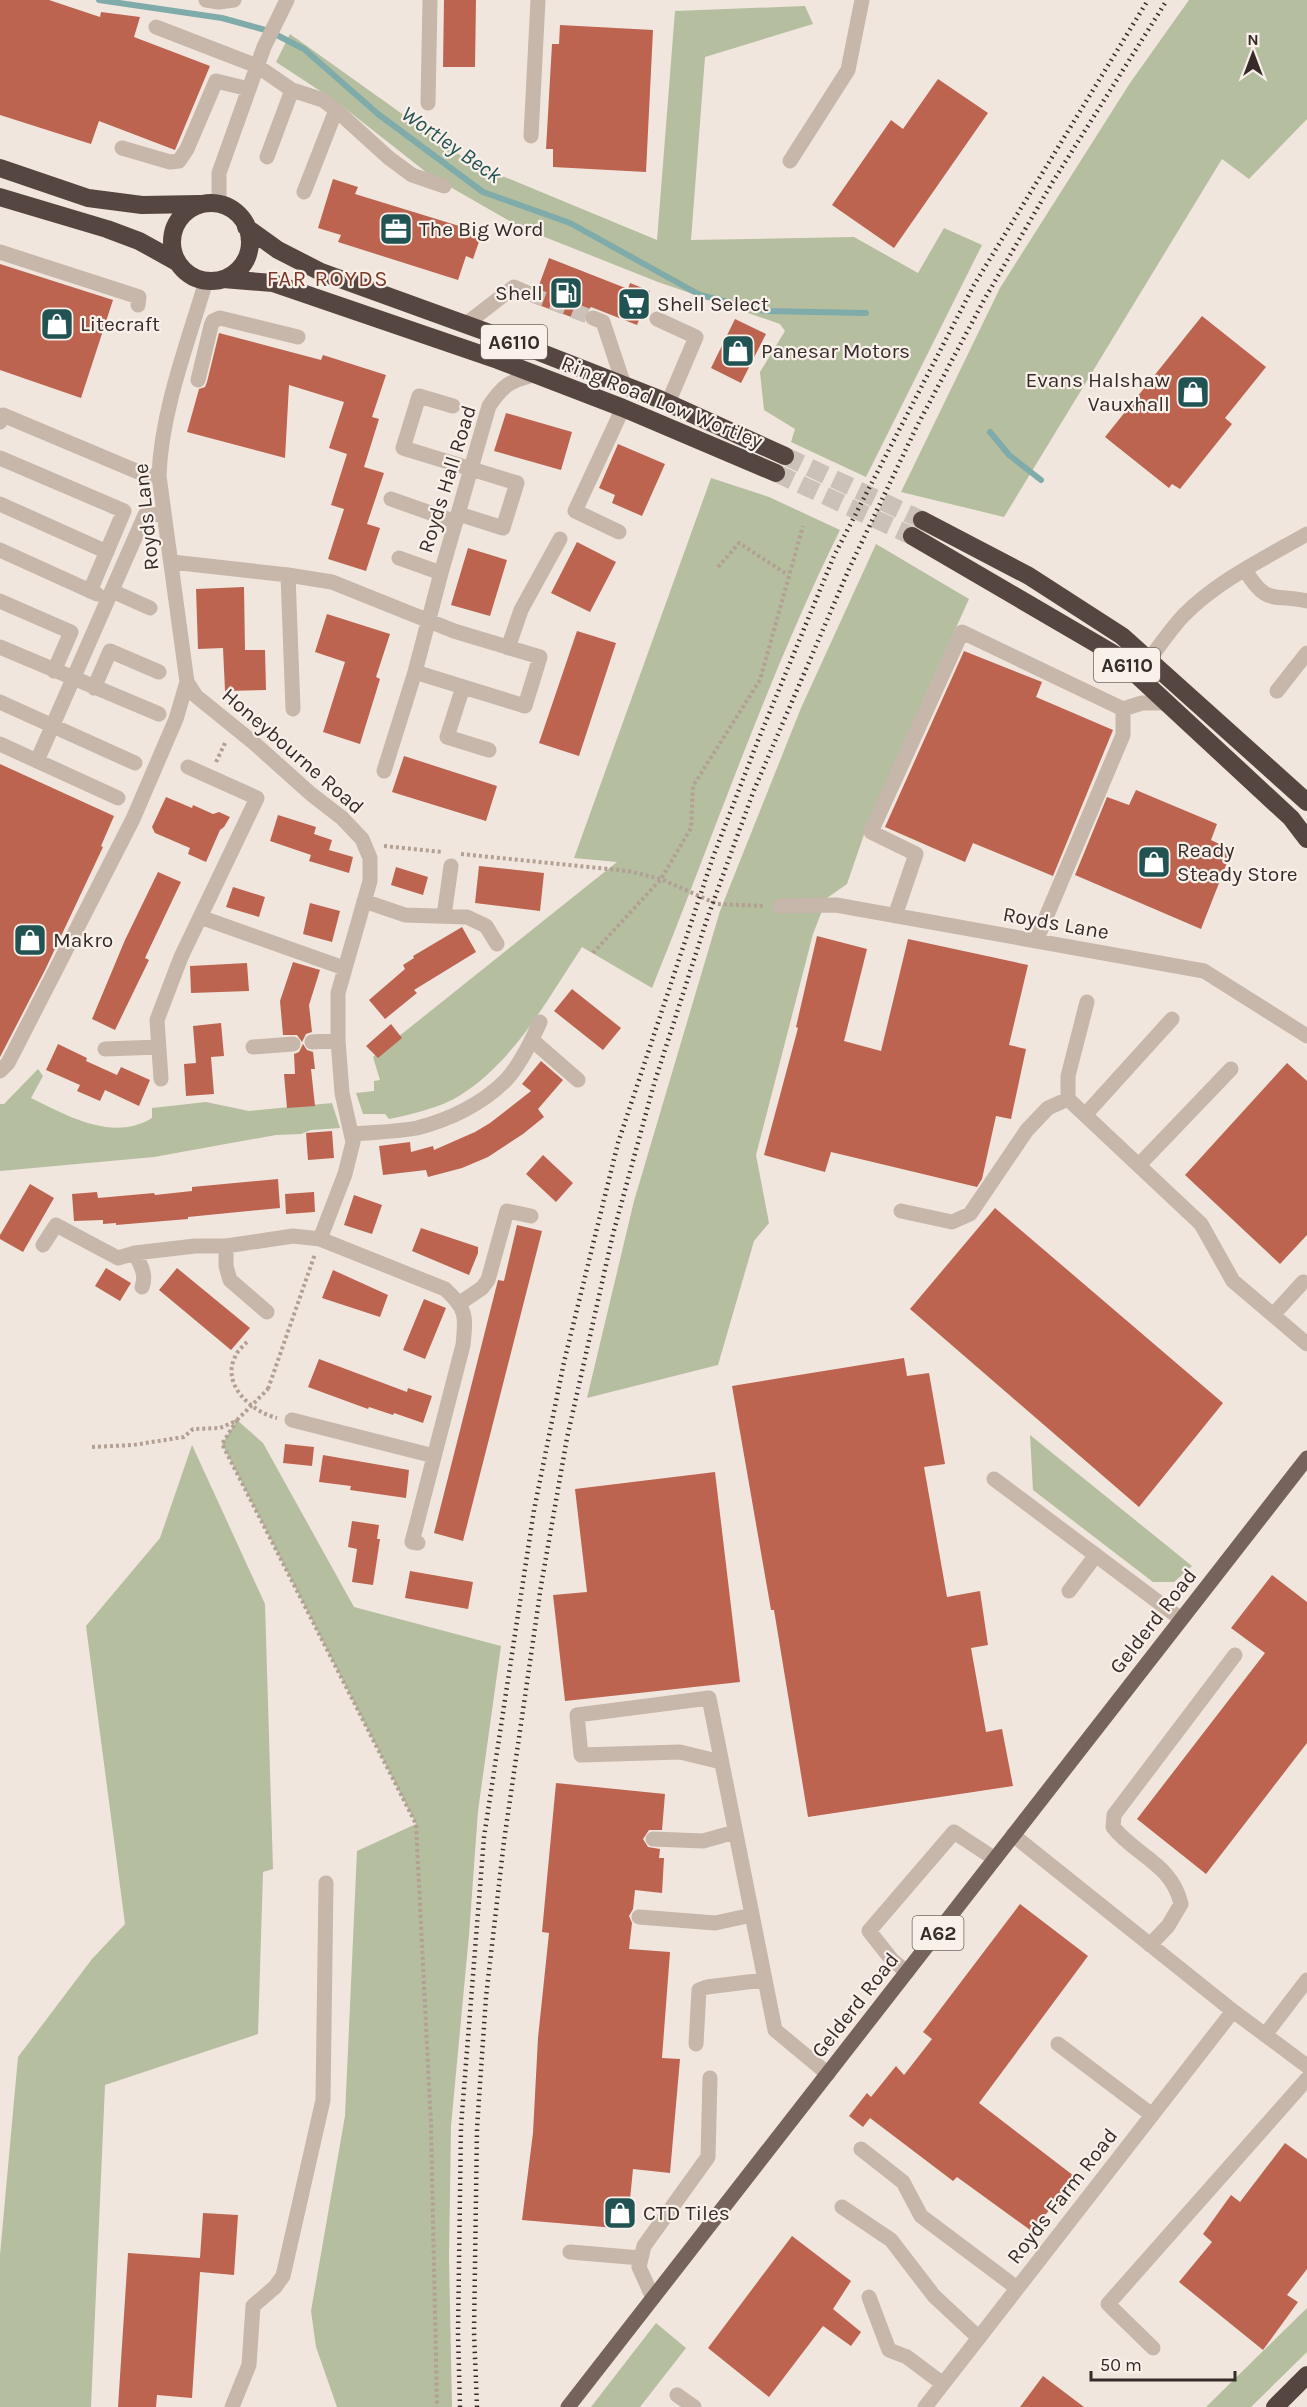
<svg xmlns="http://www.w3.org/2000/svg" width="1307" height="2407" font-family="Karla,sans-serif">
<rect width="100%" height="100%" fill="#f0e6dd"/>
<path fill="#b5be9e" d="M1189,0H1307V119L1249,179L1222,159L1004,517L901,492L1000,288L1130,83Z
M805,6L813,24L705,57L691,240L854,237L918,273L944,228L982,245L866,477L791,442L795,429L764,410L760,372L785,331L780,324L658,282L522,228L431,176L337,102L276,62L290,34L471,163L657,240L675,11Z
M711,478L769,497L840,530C767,678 714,835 652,988L582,947C547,1000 514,1062 459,1096C444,1106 407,1116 389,1119L385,1114H363L356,1093L374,1091V1081L380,1080L373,1057L617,862L574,858Z
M876,544L969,599L869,820L847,884L827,898L813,934L756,1155L769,1223L754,1241L718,1365L587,1398L634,1201L720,911L801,708Z
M38,1069L43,1076L31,1098C68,1116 113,1142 152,1118V1108L206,1102L249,1111L332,1103L340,1128L311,1130L301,1134L276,1135L154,1157L0,1171V1104H4Z
M237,1420L263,1443L354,1607L501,1646L478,1811L469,1935L451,2126L449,2257L452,2407H337L316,2347L311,2311L345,2116L357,1851L416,1824L222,1444Z
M1030,1435L1192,1566L1174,1582H1153L1033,1490Z
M192,1445L265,1604L273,1869L263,1872L258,2034L105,2085L91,2407H0V2255L18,2057L92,1959L125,1924L86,1626L160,1538Z
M1307,2308V2352L1251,2407H1206Z
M656,2323L686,2348L640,2407H591Z"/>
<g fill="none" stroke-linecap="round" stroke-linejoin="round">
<path stroke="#7fabaa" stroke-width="6" d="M99,0L222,18L269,31L304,49L378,114L483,192L570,223L700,295L765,311L866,313
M990,432L1009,455L1041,480"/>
</g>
<path fill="#bc6450" d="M0,0H49L100,17L101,12L140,17L134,37L210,66L175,150L99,121L91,144L0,115Z
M444,0H476L475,67H443Z
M560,25L653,30L646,172L553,167V149H546L552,44H559Z
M938,79L988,113L894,248L832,205L891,120L903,129Z
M333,179L358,187L355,194L482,233L473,259L466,256L458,280L338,242L341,235L318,228Z
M549,258L628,289L630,283L650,291L637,325L591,307L584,315L585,322L533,303L539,297L538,288Z
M0,264L113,300L81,398L0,370Z
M1202,316L1266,367L1225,418L1232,424L1180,489L1172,484L1169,488L1105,437Z
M735,319L766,334L741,383L711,368Z
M219,333L321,360L323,355L386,375L372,417L379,419L364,467L384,473L367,524L380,528L366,571L328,559L344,509L331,505L347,454L329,448L344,402L289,385L285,458L187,432L199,389L205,387L207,382Z
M506,413L572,432L561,470L494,451Z
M618,444L665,464L642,516L612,503L615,495L599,488Z
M577,542L616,562L590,612L551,593Z
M468,548L507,560L490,616L451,605Z
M244,587L245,650H265L266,690L225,691L223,648L198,649L196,589Z
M327,614L390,634L376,677L380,679L360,744L323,732L345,662L315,652Z
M577,631L616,643L579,756L539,743Z
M964,651L1042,682L1036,697L1113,730L1053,876L973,843L965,862L885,827Z
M404,756L497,786L486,821L392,792Z
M0,764L114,816L101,846L103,847L45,970L0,1057Z
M1136,790L1217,824L1211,840L1232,850L1201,929L1075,875L1107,797L1129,805Z
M166,797L192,808L193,805L213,814L219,812L230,817L224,827L220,830L206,862L188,854L190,848L155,833L152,827Z
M278,815L316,827L314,834L332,840L329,850L353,857L349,873L309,861L311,855L270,841Z
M479,866L544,873L540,911L475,903Z
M396,867L428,877L423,895L391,885Z
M158,872L181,882L145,958L149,960L115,1030L92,1019L125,940Z
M233,887L265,897L259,917L226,907Z
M310,903L340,911L332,942L303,934Z
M462,927L476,952L414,990L417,993L385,1019L369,1000L405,969L403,965L414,958L413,956Z
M817,936L867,949L844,1041L881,1051L908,939L1028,965L1009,1045L1026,1049L1011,1119L996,1116L982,1179L977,1187L831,1152L825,1172L764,1155L798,1028L796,1027Z
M293,962L320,970L309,1005L312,1032L306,1034L302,1042L297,1035H283L280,1001Z
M247,963L249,991L191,993L190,966Z
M572,989L621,1028L603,1050L554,1011Z
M221,1023L224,1056L211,1057L214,1094L186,1096L184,1064L196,1063L193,1026Z
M391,1024L402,1038L378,1058L366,1046Z
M58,1044L87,1058L86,1061L117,1075L121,1067L150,1080L139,1106L105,1090L100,1101L77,1091L80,1085L46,1070Z
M303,1044L307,1050L313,1052L315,1069H311L315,1106L287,1108L284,1074H295L294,1054L299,1052Z
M541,1061L563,1080L538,1109L544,1117L523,1134L488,1157L462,1168L428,1177L426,1170L383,1175L379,1146L410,1142L411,1152L433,1146L434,1150L475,1132L490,1123L531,1091L522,1084Z
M1287,1063L1307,1081V1235L1280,1264L1185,1175Z
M332,1131L334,1158L308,1160L306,1133Z
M543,1155L573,1183L556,1202L526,1174Z
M278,1179L280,1208L188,1217V1219L116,1225V1223L103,1224V1220L74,1221L72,1194L97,1192L98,1198L154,1193L155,1195L192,1191V1187Z
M30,1184L54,1198L23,1252L0,1239V1235Z
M314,1192L315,1212L286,1214L285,1194Z
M354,1195L382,1205L372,1234L344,1225Z
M995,1208L1223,1403L1139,1507L910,1309Z
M517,1225L542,1231L463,1541L434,1533L498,1280L504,1281Z
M421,1228L478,1247V1253L469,1275L412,1251Z
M106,1268L131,1283L120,1301L95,1286Z
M177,1268L250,1328L231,1350L159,1290Z
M333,1270L388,1295L380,1317L322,1298Z
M424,1299L446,1308L425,1359L403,1350Z
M904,1358L907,1376L929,1373L945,1464L924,1467L947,1597L980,1591L988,1645L971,1648L986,1732L1002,1729L1013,1786L808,1817L774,1610H771L732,1386Z
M319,1359L407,1392L408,1388L432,1396L423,1423L394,1413L393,1415L369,1407L368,1409L308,1387Z
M285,1444L314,1447L312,1466L283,1463Z
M323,1455L409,1470L406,1498L350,1490L351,1486L319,1482Z
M715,1472L740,1682L565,1701L553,1595L587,1592L575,1489Z
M352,1521L379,1525L377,1539H380L373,1585L352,1582L357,1549L348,1547Z
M410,1571L473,1582L468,1609L405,1598Z
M1272,1575L1307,1602V1743L1206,1874L1137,1819L1265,1653L1231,1628Z
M556,1783L665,1794L662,1830H649L643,1839L648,1847L660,1849L659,1858H664L662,1893L635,1890L633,1909L629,1916L632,1923L629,1949L670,1952L662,2058L680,2059L670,2173L633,2169L627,2229L522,2220L533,2133L538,2038L549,1933L542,1932Z
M1020,1904L1088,1956L979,2103L1074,2176L1033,2232L957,2177L953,2181L870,2118L863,2127L849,2116L867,2093L871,2097L896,2066L904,2075L932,2039L923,2032Z
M1285,2143L1307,2159V2269L1287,2295L1298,2302L1263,2350L1179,2282L1212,2242L1203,2234L1231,2195L1240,2202Z
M203,2213L238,2215L234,2275L200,2272L192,2398L157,2395L156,2407H118L128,2253L200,2258Z
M792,2236L851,2281L833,2309L861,2332L851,2346L823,2326L769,2397L708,2348Z
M1043,2376L1084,2407H1020Z"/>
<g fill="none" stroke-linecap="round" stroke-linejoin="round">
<path stroke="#cbc1b9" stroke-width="15" stroke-dasharray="15 8" stroke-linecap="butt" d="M530,294L593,318"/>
<path stroke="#cbc1b9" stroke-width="18" stroke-dasharray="18 9" stroke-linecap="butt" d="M785,456L922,520
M776,473L912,536"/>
<path stroke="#b3a094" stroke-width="4" stroke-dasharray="3 3" stroke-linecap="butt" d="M718,567L739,543L788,575
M216,762L226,741
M384,846L442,852
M461,854L628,871L661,879L717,904L764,906
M593,953L661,879L691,828L693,786L760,680L803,526
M247,1342C243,1346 237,1351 235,1357C221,1385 252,1412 277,1418
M268,1389L315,1254
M237,1420L222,1444L416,1824L431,2125L437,2407
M92,1447L133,1445L184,1437L193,1429L220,1428L236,1421"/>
<path stroke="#c7b6aa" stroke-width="15" d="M206,0L219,2L234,0
M156,27L257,66L292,90L323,100L336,110L304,192
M428,103L430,0
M336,110L389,158L412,175L444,186
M531,136L538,0
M122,148L170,162L179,161L187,149L216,81L249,89
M267,157L292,90
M790,161L848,70L862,0
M219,204V173L264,47L287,0
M0,252L139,297L138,305
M593,318L603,322L624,385
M657,319L696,337L668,403
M466,324L514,287L530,294
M198,380L211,326L213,321L220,318L298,337
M453,406L419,396L403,448L517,483L503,528L459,514
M0,422L3,415L148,476H159
M0,458L124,511L90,591
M391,499L456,522
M0,504L107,552
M619,532L575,511L623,408
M0,550L97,594
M399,558L441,573
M172,562L288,575L332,582L454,631L540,657L525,706L415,672
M1245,570C1268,607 1272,593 1307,601
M288,575L293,709
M112,591L150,608
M0,601L71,632L54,671
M0,647L159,714
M508,648L521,610L560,539
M1149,660C1160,645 1170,630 1183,616C1217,581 1265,558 1307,534
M187,682L196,696L254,743L311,794L342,818L362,839L370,858V881L338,993V1040L342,1093L353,1142L345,1174L320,1239
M463,687L447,737L489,750
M94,688L110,651L159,672
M1277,691L1307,653
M0,702L135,763
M1123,709L1142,703H1167
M0,744L118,798
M37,761L145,515L164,514
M384,771L415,672L441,573L489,406C503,385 510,381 533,375
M364,901L405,915L467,917L486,926L497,944
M780,906L836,905L1204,971L1307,1036
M444,916L451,866
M895,916L916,854L871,832L962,632L1123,709V735L1036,941
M200,917L344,968
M1087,1002L1068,1076V1099L1201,1224L1233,1281L1307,1344
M532,1040L578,1080
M312,1042L338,1040
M253,1047L293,1044
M105,1049L159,1047
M0,1071L8,1063L133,819L176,719L187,682L159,476C161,412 188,342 206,281
M161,1079L157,1020L181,957L257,798L188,767
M1085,1115L1172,1019
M353,1134C374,1132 396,1132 417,1128C449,1120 482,1104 505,1081C519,1067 532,1040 540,1022
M1139,1165L1231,1069
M901,1211L952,1222L970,1214L1027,1130L1048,1108L1068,1099
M43,1245L56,1225L118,1258L135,1253L195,1246H226L293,1236L320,1239L445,1289C467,1309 466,1316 463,1345L412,1542L418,1543
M226,1246V1266L230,1280L267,1312
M135,1253C140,1265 147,1274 142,1287
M460,1303L482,1288L488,1280L507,1211L531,1216
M1273,1315L1303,1282
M292,1420L434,1456
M994,1479L1181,1619
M1069,1591L1096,1555
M721,1762L680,1752L581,1755L577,1715L709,1698L775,2030L828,2074
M1013,1835L1233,2011L1307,2066
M653,1839L703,1841L735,1832
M639,1917L715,1923L752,1915
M1150,1945L1168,1926L1181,1904C1172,1864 1136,1856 1113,1827L1114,1815L1235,1655
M907,1972L892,1960L869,1931L954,1832L995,1859
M1265,2035L1307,1980
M696,2044L699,1990L707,1987L764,1980
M1058,2044L1152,2115
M861,2149L903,2182L921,2216L1017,2288
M842,2207L891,2240L934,2296L979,2338
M570,2252L641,2258
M869,2297L889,2350L907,2357L943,2384
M653,2298L639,2267L644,2246L708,2157L710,2078
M1153,2348L1108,2304L1307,2079
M677,2395L694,2407
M232,2407L249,2365L253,2306L275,2287L283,2276L323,2100L326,1883
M925,2407L1233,2011"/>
<path stroke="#76635b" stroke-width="15" d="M568,2407L1307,1458"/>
<path stroke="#554641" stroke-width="18" d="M0,168L88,198L142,205L200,204
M0,197L107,229L139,241L177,262
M172 242a39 39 0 1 1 78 0a39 39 0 1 1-78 0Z
M246,227L278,250L321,272L506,339L659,399L785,456
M223,279L273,283L498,360L623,408L776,473
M922,520L1029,576L1122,636L1307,802
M912,536L1114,654L1291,818L1307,839
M1275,2407L1307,2375"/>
<path stroke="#352c29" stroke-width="4.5" stroke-dasharray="1.5 4.5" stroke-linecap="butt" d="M460,2407L458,2333L461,2126L484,1837L534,1510L564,1362L618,1143L713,857L757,743L834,556L974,285L1148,0
M477,2407L474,2332L477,2128L486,1997L504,1841L541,1586L567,1438L613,1234L654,1084L707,919L754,790L849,569L917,426L984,300L1052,183L1167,0"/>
<path stroke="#b3a094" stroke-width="4" stroke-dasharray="3 3" stroke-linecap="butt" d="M237,1420L268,1389"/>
</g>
<defs>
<symbol id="office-square" viewBox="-11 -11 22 22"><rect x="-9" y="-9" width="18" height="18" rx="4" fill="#225353" stroke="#f8f0e9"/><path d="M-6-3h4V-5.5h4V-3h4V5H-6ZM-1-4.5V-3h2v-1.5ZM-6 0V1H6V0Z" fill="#fff"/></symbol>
<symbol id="fuel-square" viewBox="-11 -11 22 22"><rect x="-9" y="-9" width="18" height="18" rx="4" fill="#225353" stroke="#f8f0e9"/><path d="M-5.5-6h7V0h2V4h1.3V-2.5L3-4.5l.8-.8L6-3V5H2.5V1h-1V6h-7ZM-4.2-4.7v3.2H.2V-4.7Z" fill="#fff"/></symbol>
<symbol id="supermarket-square" viewBox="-11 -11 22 22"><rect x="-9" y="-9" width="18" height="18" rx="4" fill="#225353" stroke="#f8f0e9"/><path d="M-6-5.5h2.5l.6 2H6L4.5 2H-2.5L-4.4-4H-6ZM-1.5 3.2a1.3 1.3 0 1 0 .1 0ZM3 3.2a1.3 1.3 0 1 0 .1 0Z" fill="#fff"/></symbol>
<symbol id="shop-square" viewBox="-11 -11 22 22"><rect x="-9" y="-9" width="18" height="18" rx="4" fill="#225353" stroke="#f8f0e9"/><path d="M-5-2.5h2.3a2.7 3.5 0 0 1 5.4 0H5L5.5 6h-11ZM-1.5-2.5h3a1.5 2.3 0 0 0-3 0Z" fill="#fff"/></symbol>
</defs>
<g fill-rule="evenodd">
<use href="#office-square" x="377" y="210" width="38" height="38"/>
<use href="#fuel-square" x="547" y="274" width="38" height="38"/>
<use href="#supermarket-square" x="615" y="285" width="38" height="38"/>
<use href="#shop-square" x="38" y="305" width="38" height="38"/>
<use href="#shop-square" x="719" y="332" width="38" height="38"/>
<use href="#shop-square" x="1174" y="373" width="38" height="38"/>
<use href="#shop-square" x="1135" y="843" width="38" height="38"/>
<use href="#shop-square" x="11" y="921" width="38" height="38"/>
<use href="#shop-square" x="601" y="2194" width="38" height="38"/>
</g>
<g text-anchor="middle" stroke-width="4.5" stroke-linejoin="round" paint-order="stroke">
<g fill="#f8f0e9" stroke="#706763" stroke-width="1.5">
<rect x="481" y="325" width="66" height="34" rx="4.5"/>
<rect x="1094" y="648" width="66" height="34" rx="4.5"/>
<rect x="912.5" y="1916" width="51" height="34" rx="4.5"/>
</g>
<g font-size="20" font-weight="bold" fill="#352c29">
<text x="514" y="349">A6110</text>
<text x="1127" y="672">A6110</text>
<text x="938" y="1940">A62</text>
</g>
<g font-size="21" fill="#352c29" stroke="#f8f0e9" text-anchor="start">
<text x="419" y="236">The Big Word</text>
<text x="543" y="300" text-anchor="end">Shell</text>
<text x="657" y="311">Shell Select</text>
<text x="80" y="331">Litecraft</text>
<text x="761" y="358">Panesar Motors</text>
<text x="1170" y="387" text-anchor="end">Evans Halshaw<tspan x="1170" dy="24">Vauxhall</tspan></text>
<text x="1177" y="857">Ready<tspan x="1177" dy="24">Steady Store</tspan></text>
<text x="53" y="947">Makro</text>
<text x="643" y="2220">CTD Tiles</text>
</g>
<g font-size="21" fill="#352c29" stroke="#f8f0e9">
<text transform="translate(662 402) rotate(22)" y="7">Ring Road Low Wortley</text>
<text transform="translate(447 479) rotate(-73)" y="7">Royds Hall Road</text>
<text transform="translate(146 517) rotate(-96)" y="7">Royds Lane</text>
<text transform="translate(293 751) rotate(41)" y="7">Honeybourne Road</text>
<text transform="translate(1056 923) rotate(10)" y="7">Royds Lane</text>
<text transform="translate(1153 1621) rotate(-52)" y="7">Gelderd Road</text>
<text transform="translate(855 2005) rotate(-52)" y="7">Gelderd Road</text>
<text transform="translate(1062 2196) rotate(-52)" y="7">Royds Farm Road</text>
</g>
<g font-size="22" font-style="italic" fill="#225353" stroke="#f8f0e9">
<text transform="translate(452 144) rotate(35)" y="8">Wortley Beck</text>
</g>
<g font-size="22" letter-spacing="1.5" fill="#7d3929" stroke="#f8f0e9">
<text x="328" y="286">FAR ROYDS</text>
</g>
</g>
<g transform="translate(1253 54)" stroke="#f8f0e9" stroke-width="4.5" paint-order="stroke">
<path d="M0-4.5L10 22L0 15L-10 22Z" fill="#352c29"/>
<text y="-9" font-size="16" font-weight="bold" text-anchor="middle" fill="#352c29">N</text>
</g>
<path d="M1091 2371v9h144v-9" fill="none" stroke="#352c29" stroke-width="3"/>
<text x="1100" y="2371" font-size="18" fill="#352c29" stroke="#f8f0e9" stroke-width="4.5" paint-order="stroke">50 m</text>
</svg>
